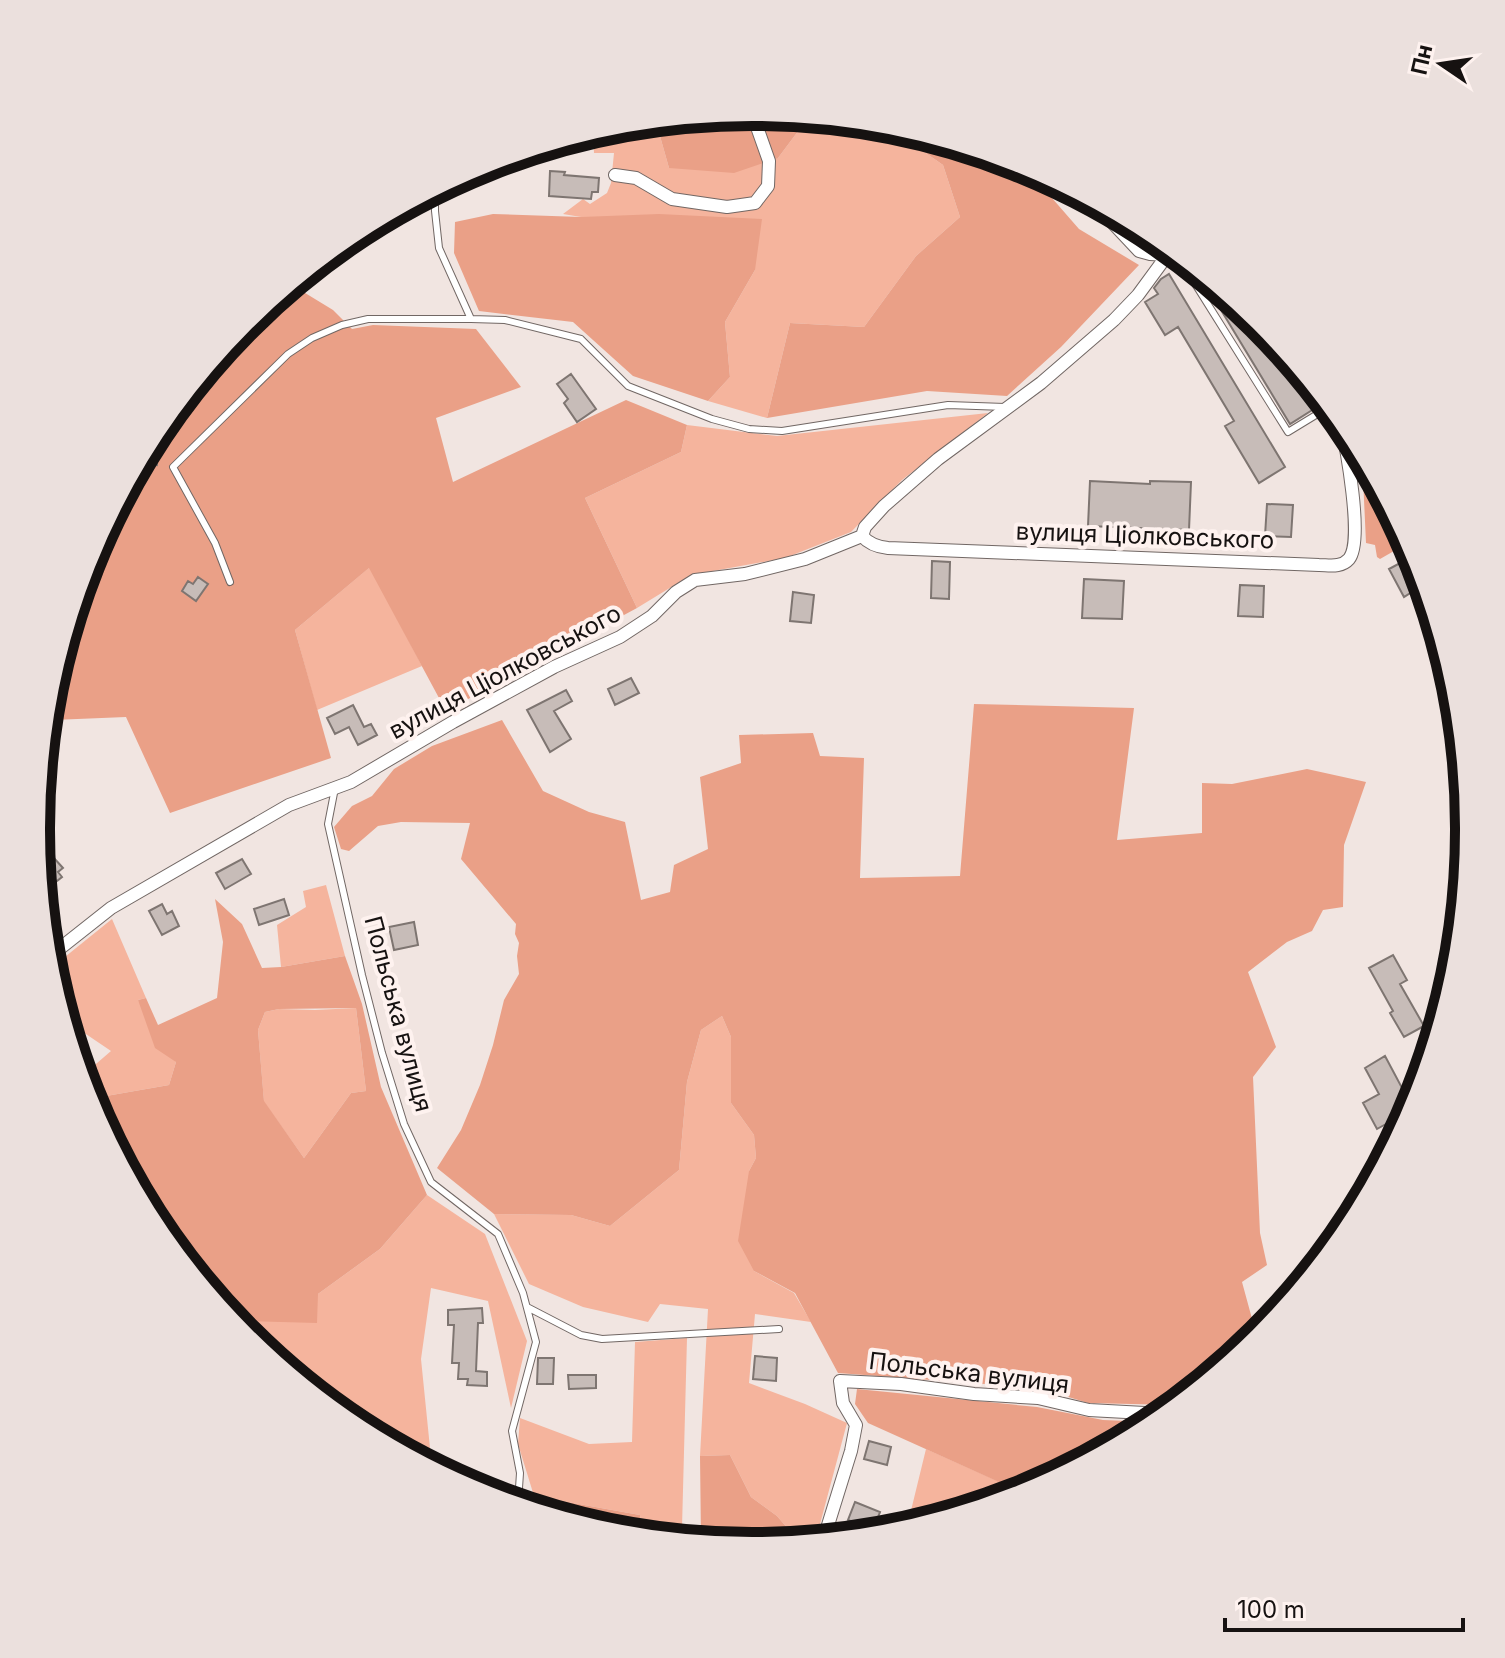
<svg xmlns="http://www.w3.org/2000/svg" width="1505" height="1658" font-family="Inter,sans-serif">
<rect width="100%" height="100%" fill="#f1e5e1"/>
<path fill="#f5b49d" d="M808,118L887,126L943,165L960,217L916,256L864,327L790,323L767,418L708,401L730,377L725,322L755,270L581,217L563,214L583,199L590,204L607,193L611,183L614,153H594L593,132L613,126L656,122L669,168L778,158Z
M988,413L902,480L851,532L785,558L691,575L637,608L585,498L681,452L687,425L777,436Z
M370,567L422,666L317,710L295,630Z
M326,885L345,956L281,967L277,925L306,907L303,891Z
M112,919L146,998L138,1000L176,1062L169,1085L89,1099L82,1076L111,1051L77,1028L67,1016L64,1017L50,969Z
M356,1008L366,1091L351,1093L304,1158L264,1102L258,1030L265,1012L279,1009L315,1010Z
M722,1016L731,1037V1103L754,1135L756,1158L749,1171L754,1271L794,1293L811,1322L755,1314L749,1383L805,1404L847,1423L816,1539L796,1541L795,1537L777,1516L751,1497L730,1455L700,1456L708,1309L660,1304L648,1322L583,1307L529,1284L494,1214L571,1215L610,1226L679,1170L687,1082L701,1030Z
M427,1195L485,1234L527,1341L511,1408L488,1301L431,1288L421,1359L430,1448L422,1461L354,1424L247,1336L248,1321L318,1294L380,1249Z
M687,1338L682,1528L701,1535V1540L642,1535L640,1515L534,1496L518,1444L520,1418L589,1444L632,1442L635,1342Z
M926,1449L1011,1487L1013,1495L907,1527Z"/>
<path fill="#eaa087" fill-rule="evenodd" d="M753,113L808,118L778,158L734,173L669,168L656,122Z
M887,126L1024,166L1079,229L1139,265L1061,347L1007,396L927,391L767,418L790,323L864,327L916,256L960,217L943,165Z
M493,214L581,217L659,214L762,219L755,270L725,322L730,377L708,401L633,376L573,322L479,311L454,253L455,222Z
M292,285L333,310L352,329L373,325L476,329L521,387L436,418L453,482L626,400L687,425L681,452L585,498L637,608L446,711L369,568L295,630L331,758L170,813L126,717L53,720L46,731L50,689L91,554L157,431L246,322Z
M1362,456L1408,543L1380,559L1377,557L1375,545L1366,543Z
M974,704L1134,708L1117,840L1202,833V783L1232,784L1307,769L1366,782L1344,845L1343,907L1323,910L1312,931L1287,942L1248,972L1276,1047L1253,1077L1260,1233L1267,1265L1242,1282L1257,1337L1175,1405L1088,1403L1039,1388L838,1373L795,1293L754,1271L738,1241L749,1171L756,1158L754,1135L731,1103V1037L722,1016L701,1030L687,1082L679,1170L610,1226L571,1215L494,1214L437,1168L461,1130L480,1085L493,1045L504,1000L519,974L517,956L519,943L515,934L516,924L461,859L470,823L401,822L378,826L349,851L341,849L334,827L352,806L372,796L394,769L432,746L502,720L543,791L589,812L625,822L641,900L670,892L674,865L708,849L700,777L741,763L739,735L813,733L820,756L864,758L860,878L960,876Z
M215,899L242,924L262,968L281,967L345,956L362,1004L381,1087L427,1195L380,1249L318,1294L317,1323L248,1321L247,1336L157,1227L89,1099L169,1085L176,1062L155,1048L138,1000L146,998L158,1025L217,998L223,942ZM356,1008L366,1091L351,1093L304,1158L264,1101L258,1030L265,1012L279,1009Z
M857,1389L1037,1407L1103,1420L1154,1422L1026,1491L1013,1495L1010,1487L868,1423L855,1404Z
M730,1455L751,1497L777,1516L795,1537L796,1541L752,1545L701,1540L700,1456Z
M534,1496L640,1515L642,1535L612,1532L531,1507Z"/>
<path fill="#c7bcb8" stroke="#7e7571" stroke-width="2" d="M550,171L565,172L564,175L599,178L598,192H592L591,199L549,196Z
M1169,274L1285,467L1259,483L1225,426L1234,421L1178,327L1165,335L1145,302L1158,294L1154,288L1161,279Z
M1202,276L1259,323L1284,353L1317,407L1290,424L1201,277Z
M571,374L596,409L577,422L564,403L568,399L557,384Z
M1090,481L1150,484V481L1191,482L1189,530L1088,526Z
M1267,504L1293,505L1291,537L1265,536Z
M1415,555L1435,623L1430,625L1412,592L1404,597L1389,569Z
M932,561L950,562L949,599L931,598Z
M198,577L208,584L196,601L182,591L188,581L193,584Z
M1084,579L1124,581L1122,619L1082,618Z
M1240,585L1264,586L1263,617L1238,616Z
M793,592L814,595L811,623L790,621Z
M631,678L639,693L615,705L608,689Z
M566,690L572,701L554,711L571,739L550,752L527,710Z
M353,705L364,727L371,724L377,735L358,745L349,727L335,734L327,718Z
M53,857L63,868L58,872L62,877L48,888L41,879L40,868Z
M242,859L251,874L225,889L216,873Z
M284,899L289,915L259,925L254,909Z
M162,904L167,914L172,911L179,926L162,935L149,911Z
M414,922L418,945L394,950L389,927Z
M1393,955L1407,980L1400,984L1424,1026L1404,1037L1390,1013L1393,1011L1369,968Z
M1385,1056L1402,1088L1423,1077L1411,1110L1377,1129L1363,1103L1379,1094L1365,1068Z
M482,1308L483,1323H478L476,1371L487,1372V1386L467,1385L468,1379H458L459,1363H452L454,1325H448V1310Z
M755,1356L777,1358L776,1381L753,1379Z
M538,1358H554L553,1384H537Z
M568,1375H596V1388L569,1389Z
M869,1441L891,1447L887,1465L864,1459Z
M855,1502L880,1512L873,1530L848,1520Z"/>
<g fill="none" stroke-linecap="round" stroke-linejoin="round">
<defs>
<path id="lane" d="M435,191V211L439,248L471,319L505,320L581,339L628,386L712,419L749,429L782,431L948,405L1005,407
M1177,255L1288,432L1329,407
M230,582L215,543L173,467L288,354L312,338L342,325L368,319H471
M335,788L328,824L362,975L382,1053L404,1124L431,1182L498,1234L523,1293L536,1342L512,1431L520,1473L518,1503
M527,1307L581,1335L602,1339L779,1329"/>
<path id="street" d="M615,175L636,178L672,199L727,207L755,203L768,186L769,161L752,113
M1094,203L1139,251L1150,254L1167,255
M862,536L865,527L884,506L938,459L1041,383L1114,320L1138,295L1171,250
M49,957L111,908L289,805L351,782L453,722L554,667L620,637L652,616L676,592L695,580L745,574L805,559L862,536C869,544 877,547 888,548L1319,565C1329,565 1341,568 1349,559C1364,541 1346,445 1340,421
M824,1538L851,1451L856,1425L843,1403L840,1381L901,1384L974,1394L1038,1398L1089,1410L1163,1414"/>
</defs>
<use href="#lane" stroke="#716764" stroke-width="8"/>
<use href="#street" stroke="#716764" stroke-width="14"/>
<path stroke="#7f7775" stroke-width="3" stroke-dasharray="2 6" stroke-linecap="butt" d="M140,463L161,465"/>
<use href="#lane" stroke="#fff" stroke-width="6"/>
<use href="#street" stroke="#fff" stroke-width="12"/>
</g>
<g text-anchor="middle" stroke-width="8" stroke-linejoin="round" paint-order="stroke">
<g font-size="24" fill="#161211" stroke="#fef2ef">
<text transform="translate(1145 536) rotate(2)" y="8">вулиця Ціолковського</text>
<text transform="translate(505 672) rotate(-28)" y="8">вулиця Ціолковського</text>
<text transform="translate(398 1014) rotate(75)" y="8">Польська вулиця</text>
<text transform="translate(969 1373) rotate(7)" y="8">Польська вулиця</text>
</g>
</g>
<path d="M0 0H1505V1658H0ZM752 126H753A702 702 0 0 1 1455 828V830A702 702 0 0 1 753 1532H752A702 702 0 0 1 50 830V828A702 702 0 0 1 752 126Z" fill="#ebe0dd" fill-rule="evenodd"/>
<path fill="none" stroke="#161211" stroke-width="10" d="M752 126H753A702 702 0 0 1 1455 828V830A702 702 0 0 1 753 1532H752A702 702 0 0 1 50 830V828A702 702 0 0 1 752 126Z"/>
<g transform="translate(1441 64) rotate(283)" stroke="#fef2ef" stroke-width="6" paint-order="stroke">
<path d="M0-6L14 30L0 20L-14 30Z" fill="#161211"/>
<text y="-12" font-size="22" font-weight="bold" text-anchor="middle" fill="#161211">Пн</text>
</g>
<path d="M1225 1618v12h238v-12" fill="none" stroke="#161211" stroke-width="4"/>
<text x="1237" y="1618" font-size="24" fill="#161211" stroke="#fef2ef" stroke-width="6" paint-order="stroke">100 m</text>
</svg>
